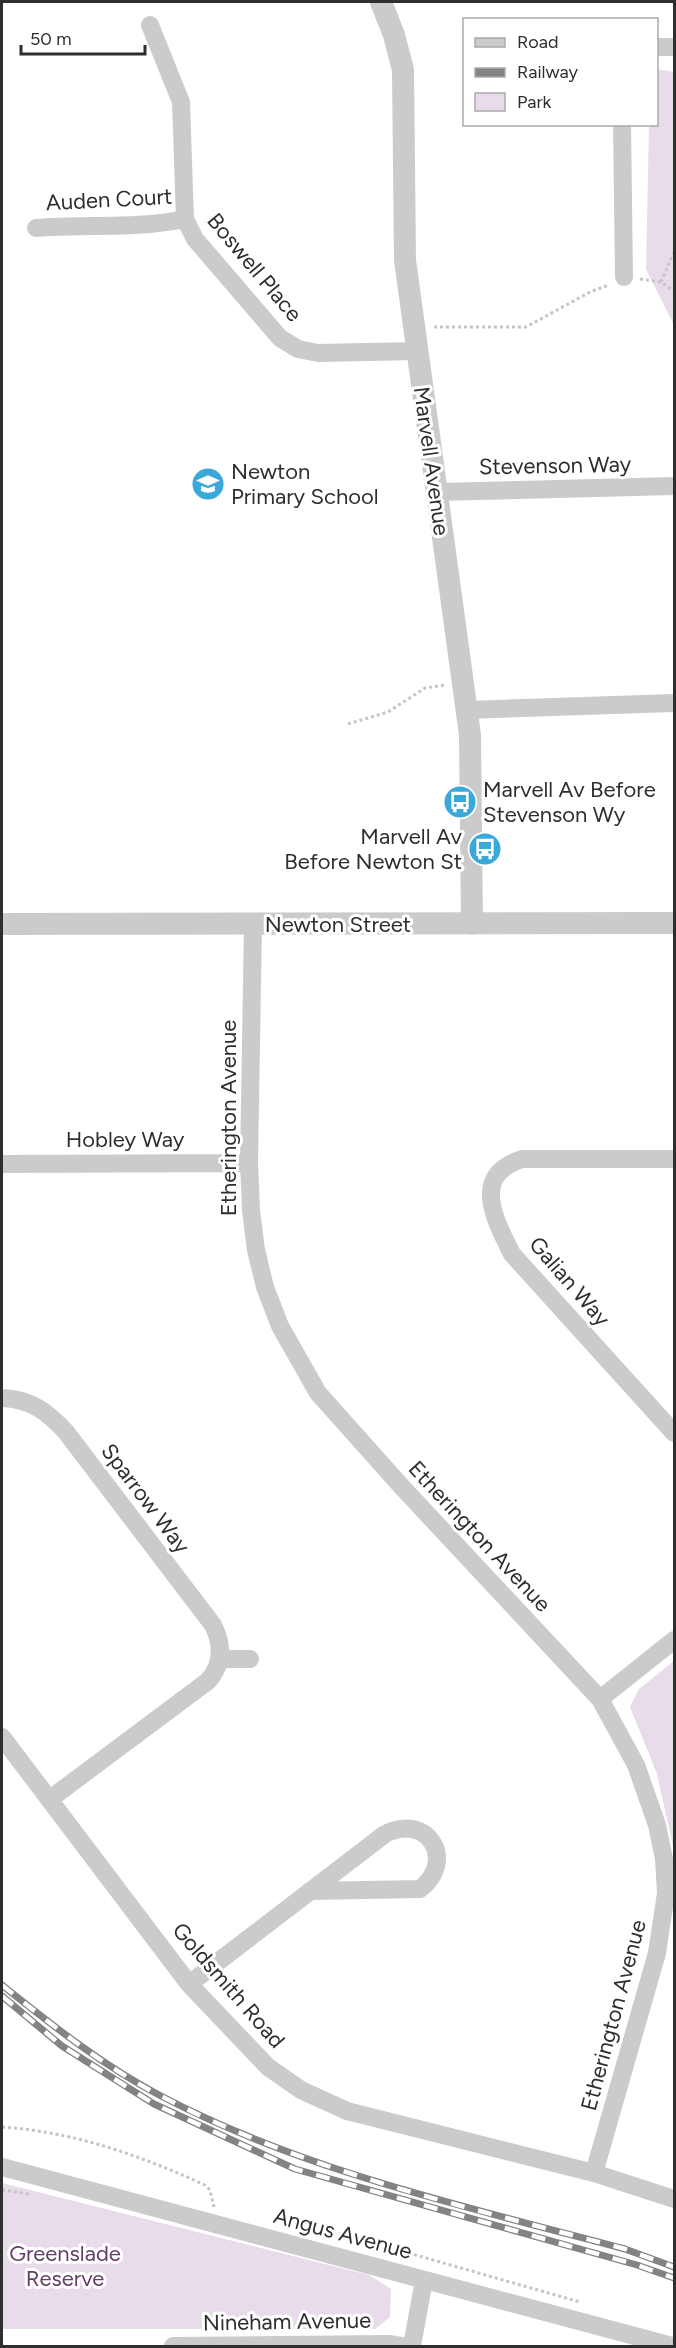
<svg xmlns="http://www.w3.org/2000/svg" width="676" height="2348" font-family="Figtree,sans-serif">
<rect width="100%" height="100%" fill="#fff"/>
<path fill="#e8dcea" d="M657,69L674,72V325L646,269L649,125L656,124Z
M674,1661V1851L657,1774L630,1707L639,1689Z
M2,2183L369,2275L391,2289L390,2317L375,2329H2Z"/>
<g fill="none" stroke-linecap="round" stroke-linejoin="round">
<path stroke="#c5c5c5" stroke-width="3" stroke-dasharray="3 3" stroke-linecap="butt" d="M640,279L661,282L674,291
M661,282L674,252
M434,327H526L592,291L609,285
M348,724L388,712L425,688L445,685
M2,2127C74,2132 139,2155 205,2185L210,2190L214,2207
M2,2190L29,2194
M286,2223L335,2232L580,2302"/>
<path stroke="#cbcbcb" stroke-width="18" d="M150,25L181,102L185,219L195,239L280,338L298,349L318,353L417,351
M656,47H674
M622,124L624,277
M36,228C85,224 137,229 185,219
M436,492L674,486
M467,710L674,703
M253,924L249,1163L251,1210L256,1250L265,1287L280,1326L318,1393L402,1487L600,1699L636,1765L657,1825L664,1859L666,1893L657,1953L594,2173
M674,1159H522C471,1176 494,1218 512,1254L674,1433
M2,1164L249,1163
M2,1398C30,1399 47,1411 66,1432L213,1625C223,1645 223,1664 208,1681L50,1799
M220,1659H250
M600,1699L674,1640
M2,1737L189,1984L268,2067L301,2090L347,2111L594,2173L674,2199
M189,1984L385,1834C428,1812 457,1861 420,1889L310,1891
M2,2167L672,2346
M173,2346L389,2344L401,2346
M412,2346L424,2280"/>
<path stroke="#cbcbcb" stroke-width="22" d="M381,2L394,35L403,70L405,260L470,735L472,924
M2,924L674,923"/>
<defs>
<path id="rail" d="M2,1985C52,2025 103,2066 161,2096C306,2172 468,2207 625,2249L674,2267
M2,1996L62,2046L154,2104L295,2169L637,2265L674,2278"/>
</defs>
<use href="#rail" stroke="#838383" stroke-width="7"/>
<use href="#rail" stroke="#fff" stroke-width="4.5" stroke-dasharray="14" stroke-linecap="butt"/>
</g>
<defs>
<symbol id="school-disc" viewBox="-11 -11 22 22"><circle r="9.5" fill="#3ba8da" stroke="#fff"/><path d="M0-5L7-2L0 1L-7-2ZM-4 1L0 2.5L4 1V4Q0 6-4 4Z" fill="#fff"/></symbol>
<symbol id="bus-disc" viewBox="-11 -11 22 22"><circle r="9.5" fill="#3ba8da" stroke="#fff"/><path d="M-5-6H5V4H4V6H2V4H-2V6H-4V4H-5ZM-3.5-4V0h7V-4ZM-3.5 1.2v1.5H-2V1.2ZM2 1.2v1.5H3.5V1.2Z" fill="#fff"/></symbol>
</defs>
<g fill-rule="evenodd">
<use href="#school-disc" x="189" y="465" width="38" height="38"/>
<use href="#bus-disc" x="441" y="783" width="38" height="38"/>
<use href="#bus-disc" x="466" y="830" width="38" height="38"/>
</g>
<g text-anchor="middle" stroke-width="6" stroke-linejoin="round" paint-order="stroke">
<g font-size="22" fill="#2e2e2e" stroke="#fff">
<text transform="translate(109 199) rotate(-3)" y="8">Auden Court</text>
<text transform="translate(255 267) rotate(50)" y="8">Boswell Place</text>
<text transform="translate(432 461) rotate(82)" y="8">Marvell Avenue</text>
<text transform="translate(555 465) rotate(-1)" y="8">Stevenson Way</text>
<text x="338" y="932">Newton Street</text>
<text transform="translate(228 1118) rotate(-90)" y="8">Etherington Avenue</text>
<text x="125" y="1147">Hobley Way</text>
<text transform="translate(570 1281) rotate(49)" y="8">Galian Way</text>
<text transform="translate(146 1498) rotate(53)" y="8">Sparrow Way</text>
<text transform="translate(480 1536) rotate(47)" y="8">Etherington Avenue</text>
<text transform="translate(229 1985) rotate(49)" y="8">Goldsmith Road</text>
<text transform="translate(613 2015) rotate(-75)" y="8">Etherington Avenue</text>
<text transform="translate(343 2233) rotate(15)" y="8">Angus Avenue</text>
<text transform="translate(287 2321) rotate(-1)" y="8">Nineham Avenue</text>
</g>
<g font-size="22" fill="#2e2e2e" stroke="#fff" text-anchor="start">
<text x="231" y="479">Newton<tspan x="231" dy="25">Primary School</tspan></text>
<text x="483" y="797">Marvell Av Before<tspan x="483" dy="25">Stevenson Wy</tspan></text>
<text x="462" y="844" text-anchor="end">Marvell Av<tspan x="462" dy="25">Before Newton St</tspan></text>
</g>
<g font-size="22" fill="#633e66" stroke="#fff">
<text x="65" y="2261">Greenslade<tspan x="65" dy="25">Reserve</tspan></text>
</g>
</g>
<rect width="676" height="2348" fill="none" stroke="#2e2e2e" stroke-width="6"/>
<rect x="463" y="18" width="195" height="108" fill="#ffffff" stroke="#ababab" stroke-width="1.5"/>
<rect x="475" y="38" width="30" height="9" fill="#cbcbcb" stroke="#ababab" stroke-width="1.5"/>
<text x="517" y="48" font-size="18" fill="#2e2e2e">Road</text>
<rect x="475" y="68" width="30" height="9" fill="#838383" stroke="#ababab" stroke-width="1.5"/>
<text x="517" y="78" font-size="18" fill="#2e2e2e">Railway</text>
<rect x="475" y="93" width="30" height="18" fill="#e8dcea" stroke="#ababab" stroke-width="1.5"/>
<text x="517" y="108" font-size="18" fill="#2e2e2e">Park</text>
<path d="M21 45v9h124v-9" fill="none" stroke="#2e2e2e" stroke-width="3"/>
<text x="30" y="45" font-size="18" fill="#2e2e2e" stroke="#ffffff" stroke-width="4.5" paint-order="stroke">50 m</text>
</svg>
